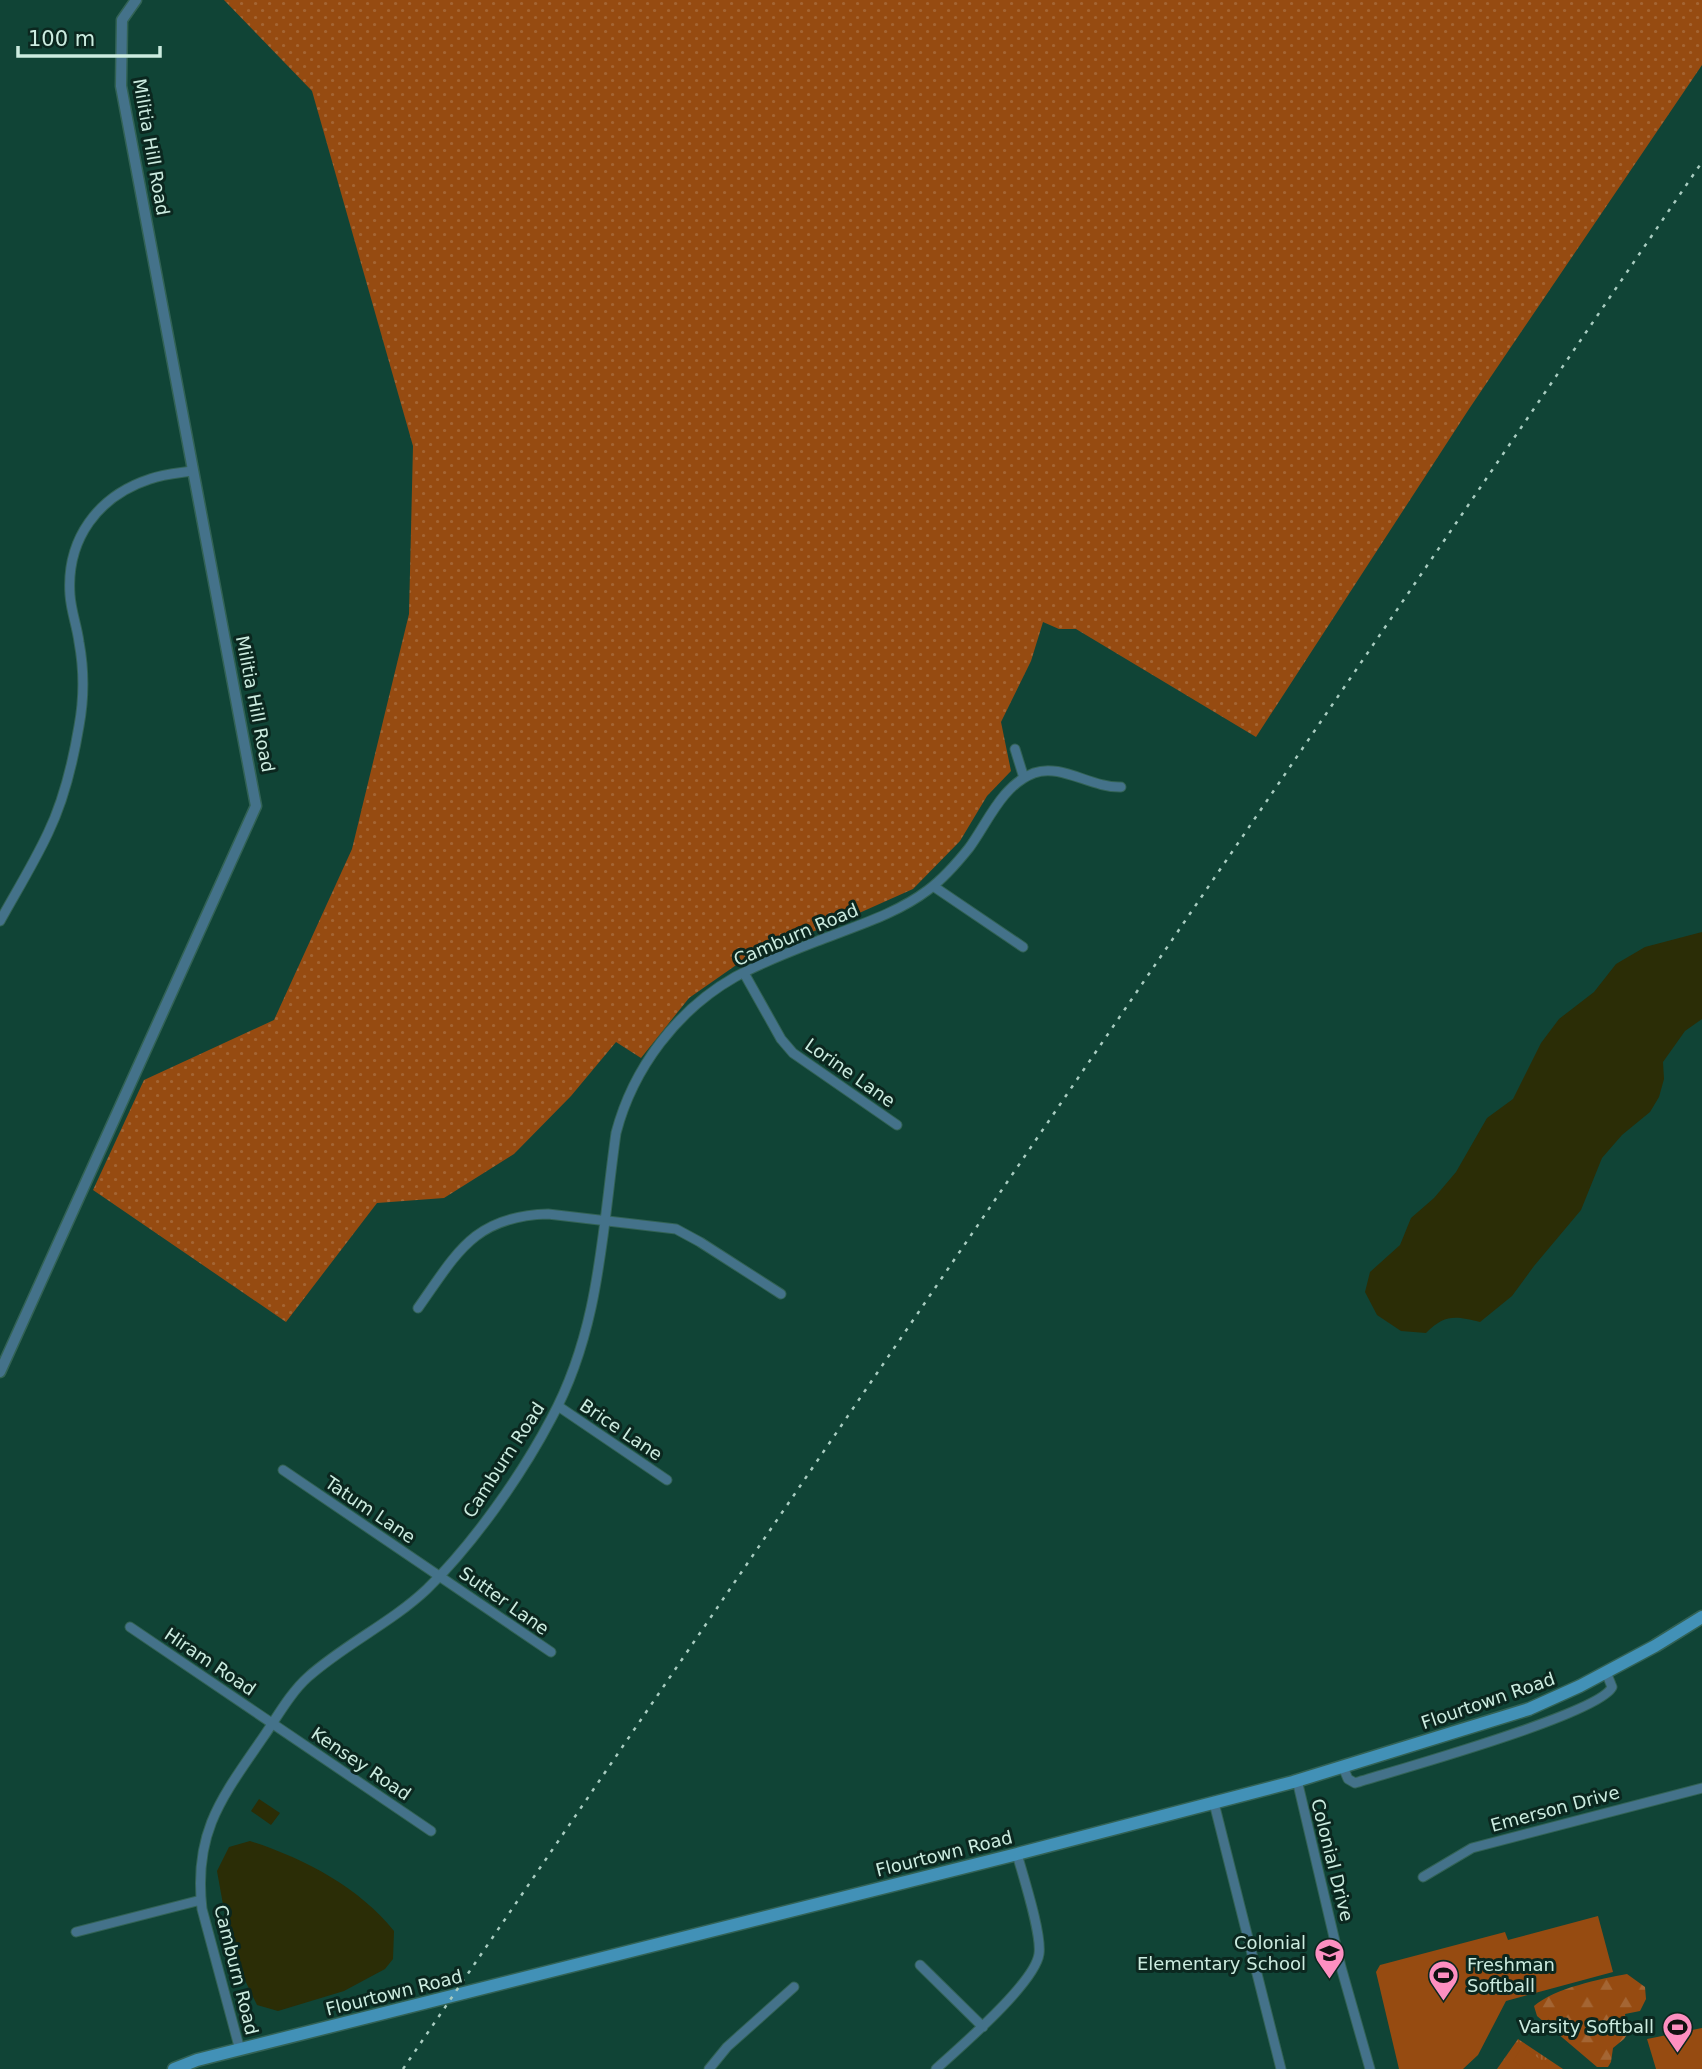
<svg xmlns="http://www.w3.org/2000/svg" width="1702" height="2069" font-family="'DejaVu Sans',sans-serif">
<defs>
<pattern id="grass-dots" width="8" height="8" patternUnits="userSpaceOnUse" patternTransform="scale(1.75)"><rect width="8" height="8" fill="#964b11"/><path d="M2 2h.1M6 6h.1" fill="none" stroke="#a46533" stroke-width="1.8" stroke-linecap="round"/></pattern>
<pattern id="forest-firs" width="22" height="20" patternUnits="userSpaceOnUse" patternTransform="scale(1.75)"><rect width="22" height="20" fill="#964b11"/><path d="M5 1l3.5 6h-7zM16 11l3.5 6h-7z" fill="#a46533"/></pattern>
<pattern id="park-tufts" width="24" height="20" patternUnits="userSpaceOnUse" patternTransform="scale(1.75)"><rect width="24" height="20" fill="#964b11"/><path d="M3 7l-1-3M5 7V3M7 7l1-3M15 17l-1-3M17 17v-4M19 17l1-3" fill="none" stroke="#a46533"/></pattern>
</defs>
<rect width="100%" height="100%" fill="#104436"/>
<path fill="url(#grass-dots)" d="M224,0H1702V65L1469,409L1256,737L1076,629H1059L1043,622L1031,661L1001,722L1011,771L987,796L960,841L913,889L839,922L752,954L689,998L641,1058L616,1042L571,1096L514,1154L444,1198L377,1203L286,1322L93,1190L144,1080L274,1020L352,849L409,614L413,446L312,91Z"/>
<path fill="url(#forest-firs)" d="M1627,1974L1645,1987L1646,1999L1640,2011L1625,2014L1626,2021L1632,2027L1624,2039L1613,2048L1611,2062L1608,2067H1597L1537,2016L1534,2006C1555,1988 1600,1979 1627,1974Z"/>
<path fill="url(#park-tufts)" d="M1518,2039L1563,2069H1497Z"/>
<path fill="#964b11" d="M1598,1916L1613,1972L1506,2001L1478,2055L1463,2069H1399L1376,1972L1380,1965L1505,1932L1508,1940Z
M1702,2028V2069H1656L1647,2039Z
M1522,2047L1550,2066L1548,2069H1526L1513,2061Z"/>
<path fill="#2b2d06" d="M1702,932V1019L1685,1031L1663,1062L1664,1079L1659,1097L1650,1112L1622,1135L1602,1158L1581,1210L1534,1266L1512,1296L1480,1322C1455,1316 1445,1314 1426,1333L1401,1331L1377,1315L1365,1292L1370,1272L1400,1245L1411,1218L1434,1198L1456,1172L1487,1118L1513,1099L1541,1043L1559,1019L1594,992L1616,964L1645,947Z
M259,1799L280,1813L271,1825L251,1811Z
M250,1841C303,1858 359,1887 394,1931L393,1959L385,1969L344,1991L278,2011L257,2005L242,1974L224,1910L217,1871L229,1847Z"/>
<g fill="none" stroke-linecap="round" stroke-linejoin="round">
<defs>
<path id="minor" d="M1015,749L1024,778
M933,886L1023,947
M0,921C16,892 34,863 48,833C64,800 73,762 79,726C84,699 84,669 79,642C77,626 71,611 70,595C66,539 98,496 150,479C163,474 178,473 192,471
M744,973L781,1039L793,1053L897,1125
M418,1308C457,1253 474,1216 548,1214L676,1229L700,1242L781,1294
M558,1406L667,1480
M283,1470L551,1652
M130,1627L431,1831
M1343,1767L1348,1779L1355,1783C1393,1771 1600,1714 1612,1687L1606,1672
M1297,1780L1341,1967L1370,2069
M1214,1803L1281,2069
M1423,1877L1472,1848L1702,1788
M76,1932L201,1900
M920,1965L983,2027
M240,2050L202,1909C193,1831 223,1796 264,1736C277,1717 291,1692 308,1677C345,1644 391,1623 427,1589C473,1544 521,1476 551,1419C600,1329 602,1232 616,1133C633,1068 677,1010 735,977C764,961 797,949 828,937C862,924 899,912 928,890C944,878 957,863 969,848C988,822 1002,785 1034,773C1061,763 1091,788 1121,787
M709,2069L727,2047L794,1987
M936,2069C959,2048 1035,1983 1039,1954C1042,1934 1023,1876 1017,1854"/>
<path id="tertiary" d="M0,1372L256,806L121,86L122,20L136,0"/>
<path id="secondary" d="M174,2069L197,2060L1017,1854L1293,1782L1529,1709L1580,1686L1655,1646L1702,1617"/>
</defs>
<use href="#minor" stroke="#326255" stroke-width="11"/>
<use href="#tertiary" stroke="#326255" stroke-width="13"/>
<use href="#secondary" stroke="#326255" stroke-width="15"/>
<use href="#minor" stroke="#44728a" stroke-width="9"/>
<use href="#tertiary" stroke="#44728a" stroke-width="10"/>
<use href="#secondary" stroke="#4291b7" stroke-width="12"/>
<path stroke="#a8ccc0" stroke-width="2.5" stroke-dasharray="3.5 7" stroke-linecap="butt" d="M403,2069L1702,162"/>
</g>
<defs>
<symbol id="school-pin" viewBox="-11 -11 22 30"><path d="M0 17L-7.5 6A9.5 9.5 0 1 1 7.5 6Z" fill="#fd8fc1" stroke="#0b271f"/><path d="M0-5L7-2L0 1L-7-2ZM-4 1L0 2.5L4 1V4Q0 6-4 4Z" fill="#111"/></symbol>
<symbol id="stadium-pin" viewBox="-11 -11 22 30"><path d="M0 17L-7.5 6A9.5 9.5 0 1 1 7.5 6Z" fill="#fd8fc1" stroke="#0b271f"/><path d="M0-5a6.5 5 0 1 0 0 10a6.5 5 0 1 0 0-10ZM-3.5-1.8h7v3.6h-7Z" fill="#111"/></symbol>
</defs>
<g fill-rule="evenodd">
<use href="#school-pin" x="1312" y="1936" width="35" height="47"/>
<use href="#stadium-pin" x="1426" y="1958" width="35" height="47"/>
<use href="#stadium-pin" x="1660" y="2010" width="35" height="47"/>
</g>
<g text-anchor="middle" stroke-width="6" stroke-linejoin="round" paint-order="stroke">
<g font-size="18" fill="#ccece0" stroke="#0b271f">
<text transform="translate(151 147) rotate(80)" y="6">Militia Hill Road</text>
<text transform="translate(255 704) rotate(79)" y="6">Militia Hill Road</text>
<text transform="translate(796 935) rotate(-23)" y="6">Camburn Road</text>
<text transform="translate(850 1073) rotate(35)" y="6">Lorine Lane</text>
<text transform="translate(621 1430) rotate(34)" y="6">Brice Lane</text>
<text transform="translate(504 1460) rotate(-57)" y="6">Camburn Road</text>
<text transform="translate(370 1510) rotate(34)" y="6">Tatum Lane</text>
<text transform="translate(504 1601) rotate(35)" y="6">Sutter Lane</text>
<text transform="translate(210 1662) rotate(34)" y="6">Hiram Road</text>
<text transform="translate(1488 1701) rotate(-19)" y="6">Flourtown Road</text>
<text transform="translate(361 1764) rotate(34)" y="6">Kensey Road</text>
<text transform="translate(1555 1809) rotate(-15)" y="6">Emerson Drive</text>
<text transform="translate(944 1854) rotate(-14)" y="6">Flourtown Road</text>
<text transform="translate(1332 1860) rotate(76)" y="6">Colonial Drive</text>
<text transform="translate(236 1970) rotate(76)" y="6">Camburn Road</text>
<text transform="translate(394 1993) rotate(-14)" y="6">Flourtown Road</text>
</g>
<g font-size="18" fill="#ccece0" stroke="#0b271f" text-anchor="end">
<text x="1306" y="1949">Colonial<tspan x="1306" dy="21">Elementary School</tspan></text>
<text x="1467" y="1971" text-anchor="start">Freshman<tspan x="1467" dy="21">Softball</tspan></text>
<text x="1654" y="2033">Varsity Softball</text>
</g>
</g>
<path d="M18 46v10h142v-10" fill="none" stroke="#ccece0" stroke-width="3.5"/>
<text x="28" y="46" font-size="21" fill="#ccece0" stroke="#0b271f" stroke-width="5" paint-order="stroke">100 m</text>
</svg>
